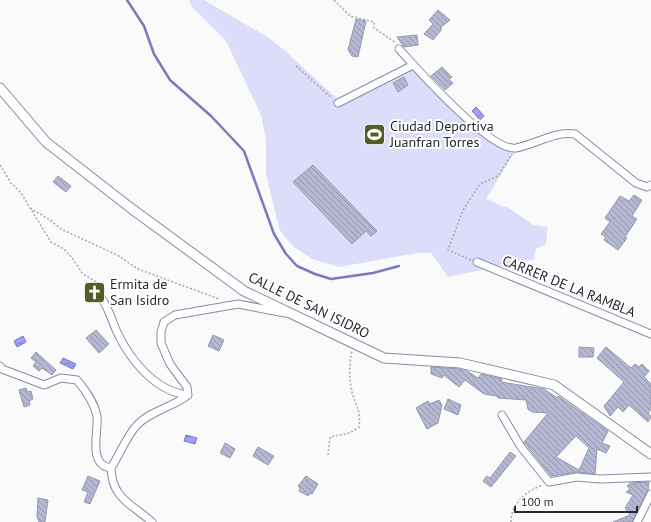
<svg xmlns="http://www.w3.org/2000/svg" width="651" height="522" font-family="'PT Sans',sans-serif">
<defs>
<pattern id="water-waves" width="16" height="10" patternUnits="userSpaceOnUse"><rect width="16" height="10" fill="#9d9ff9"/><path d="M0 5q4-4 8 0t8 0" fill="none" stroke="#8082ca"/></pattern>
<pattern id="building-back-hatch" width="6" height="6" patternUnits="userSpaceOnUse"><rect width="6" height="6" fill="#b5b8d3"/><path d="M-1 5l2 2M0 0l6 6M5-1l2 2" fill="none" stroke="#9396ac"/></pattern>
</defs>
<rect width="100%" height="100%" fill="#fafafa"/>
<path fill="#dbddfa" d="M189,0H204L266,36L283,49L343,104L410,69L414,70L429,86L430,91L435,92L498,144L522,148L513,155L486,199L510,209L534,225L548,227L546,244L536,249L534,259L448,277L431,253H417L339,267L312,259L294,247L280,231L276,216L266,174V139L261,115L226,41L193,8Z"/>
<path fill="url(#water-waves)" stroke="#797bbd" d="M476,107L484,116L480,120L472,111Z
M23,336L26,342L17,347L14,341Z
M63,358L76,364L73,369L60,363Z
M186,435L197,438L195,444L184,441Z"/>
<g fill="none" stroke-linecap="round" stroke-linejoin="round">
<path stroke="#797bbd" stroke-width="2.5" d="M127,0L144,26L154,54L170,80L211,116L244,151L274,234L286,254L297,266L315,274L331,279L373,273L399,266"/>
</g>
<path fill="url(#building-back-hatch)" stroke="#9698b3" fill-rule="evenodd" d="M438,10L450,20L440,28L442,29L433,40L424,34L433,24L429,20Z
M356,19L366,21L358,57L352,56L348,50Z
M417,35L418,45L404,47L397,37Z
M442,67L452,77L449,79L453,83L445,90L431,76Z
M404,77L408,85L398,92L393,83Z
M313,165L377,231L371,236L366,231L352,244L293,182Z
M58,176L71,186L66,192L53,182Z
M634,195L642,200L632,216L637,219L625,237L627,238L618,250L604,240L606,237L601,234L610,222L605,218L620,196L629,201Z
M93,283L101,294L98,296L97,301L87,287Z
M96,330L109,344L99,353L86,338Z
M213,335L224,340L219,351L208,346Z
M579,347L594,348L593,357H579Z
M606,347L631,368L635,364L639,367L642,364L649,371L644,377L651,384V409L648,413L651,417L648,422L629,405L623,412L618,407L610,416L604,406L624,382L597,358Z
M36,352L56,370L52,375L42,368L39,371L33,366L36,362L31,358Z
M431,367L459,369L467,371L478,378L481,374L502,379L501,382L544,389L557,398L558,396L608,431L602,443L610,446L606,453L597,449L595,474L576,472L551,476L524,442L548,413L532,412L528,409L526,400L498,398L497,396L484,394L465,380L459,387L444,375L442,378L431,374ZM576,436L589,448L579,470L556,457Z
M26,388L28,392L31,391L33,399L29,401L30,405L24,407L19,390Z
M448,399L461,405L458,415L444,409Z
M439,400L442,405L438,423L427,429L416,408L428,401L430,404Z
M225,443L235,449L230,458L220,453Z
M258,447L274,456L268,465L253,456Z
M510,452L516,456L491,487L483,481L487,476L490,478Z
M88,476L100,481L90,504L84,502L88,492L82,490Z
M306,476L318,484L312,494L310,493L308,496L299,491L300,488L298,486Z
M649,482L648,490L632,522H613L630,515L625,508L633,495L626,492L630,489L627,486L630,483Z
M38,498L48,500L45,522H39L37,517Z"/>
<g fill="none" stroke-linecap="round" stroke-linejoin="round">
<defs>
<path id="minor" d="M399,49C417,69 491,152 516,148C537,144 554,131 575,134L636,183L647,187L651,185
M338,103L413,65
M477,262L651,334
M102,299C109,309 112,321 117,332C130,360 156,392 188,395
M0,366L2,369L44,385L61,378L77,380C86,391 94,402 97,416C99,430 87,465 111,468C120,454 126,437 137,425C150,411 173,407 188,395L187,387L170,364L161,343V332L164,322L175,315L238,304L285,313
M502,415L521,447L549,482L577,477L600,479L651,477
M111,468C112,499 132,504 152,522
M637,522L651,494"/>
<path id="tertiary" d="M0,88L46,142L132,209L244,291L384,358L460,363L554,385L651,454"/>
</defs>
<use href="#minor" stroke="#898ba5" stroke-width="9"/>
<use href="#tertiary" stroke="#898ba5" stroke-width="11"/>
<path stroke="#a6a7ab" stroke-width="1.5" stroke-dasharray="2 2" stroke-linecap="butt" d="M334,0L350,16L374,22V28L396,43
M296,66L332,98
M0,165L11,183L21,193L51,242L64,249L73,259L83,274L98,283L105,292
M30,208L50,220L61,229L117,255L138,269L219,299
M471,260L448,250L463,210L480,184L498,176L512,154
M328,455L330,437L350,433L359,427C361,408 356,408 352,392C349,379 349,364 352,351
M511,522C511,503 526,492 542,485"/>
<use href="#minor" stroke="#fff" stroke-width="7"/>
<use href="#tertiary" stroke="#fff" stroke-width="9"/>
</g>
<defs>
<symbol id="stadium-square" viewBox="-11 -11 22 22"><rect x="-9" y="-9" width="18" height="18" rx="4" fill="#565b28" stroke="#fff"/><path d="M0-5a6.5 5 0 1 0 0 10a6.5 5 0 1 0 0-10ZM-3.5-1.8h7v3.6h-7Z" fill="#fff"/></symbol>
<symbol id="church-square" viewBox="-11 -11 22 22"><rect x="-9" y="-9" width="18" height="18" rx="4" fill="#565b28" stroke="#fff"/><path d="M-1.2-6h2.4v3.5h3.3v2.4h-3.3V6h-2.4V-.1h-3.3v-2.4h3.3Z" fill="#fff"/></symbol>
</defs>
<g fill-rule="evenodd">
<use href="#stadium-square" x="362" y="122" width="25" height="25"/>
<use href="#church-square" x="82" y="280" width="25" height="25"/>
</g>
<g text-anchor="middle" stroke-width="4" stroke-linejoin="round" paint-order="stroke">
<g font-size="14" fill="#262731" stroke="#fff" text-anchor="start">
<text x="390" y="131">Ciudad Deportiva<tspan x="390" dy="16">Juanfran Torres</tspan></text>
<text x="110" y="289">Ermita de<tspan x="110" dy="16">San Isidro</tspan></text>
</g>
<g font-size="14" fill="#262731" stroke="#fff">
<text transform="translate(569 286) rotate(22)" y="5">CARRER DE LA RAMBLA</text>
<text transform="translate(309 305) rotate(26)" y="5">CALLE DE SAN ISIDRO</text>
</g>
</g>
<path d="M515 506v6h122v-6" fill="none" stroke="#262731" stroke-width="2"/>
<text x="521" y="506" font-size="12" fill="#262731" stroke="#ffffff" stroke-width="3" paint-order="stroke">100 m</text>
</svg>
